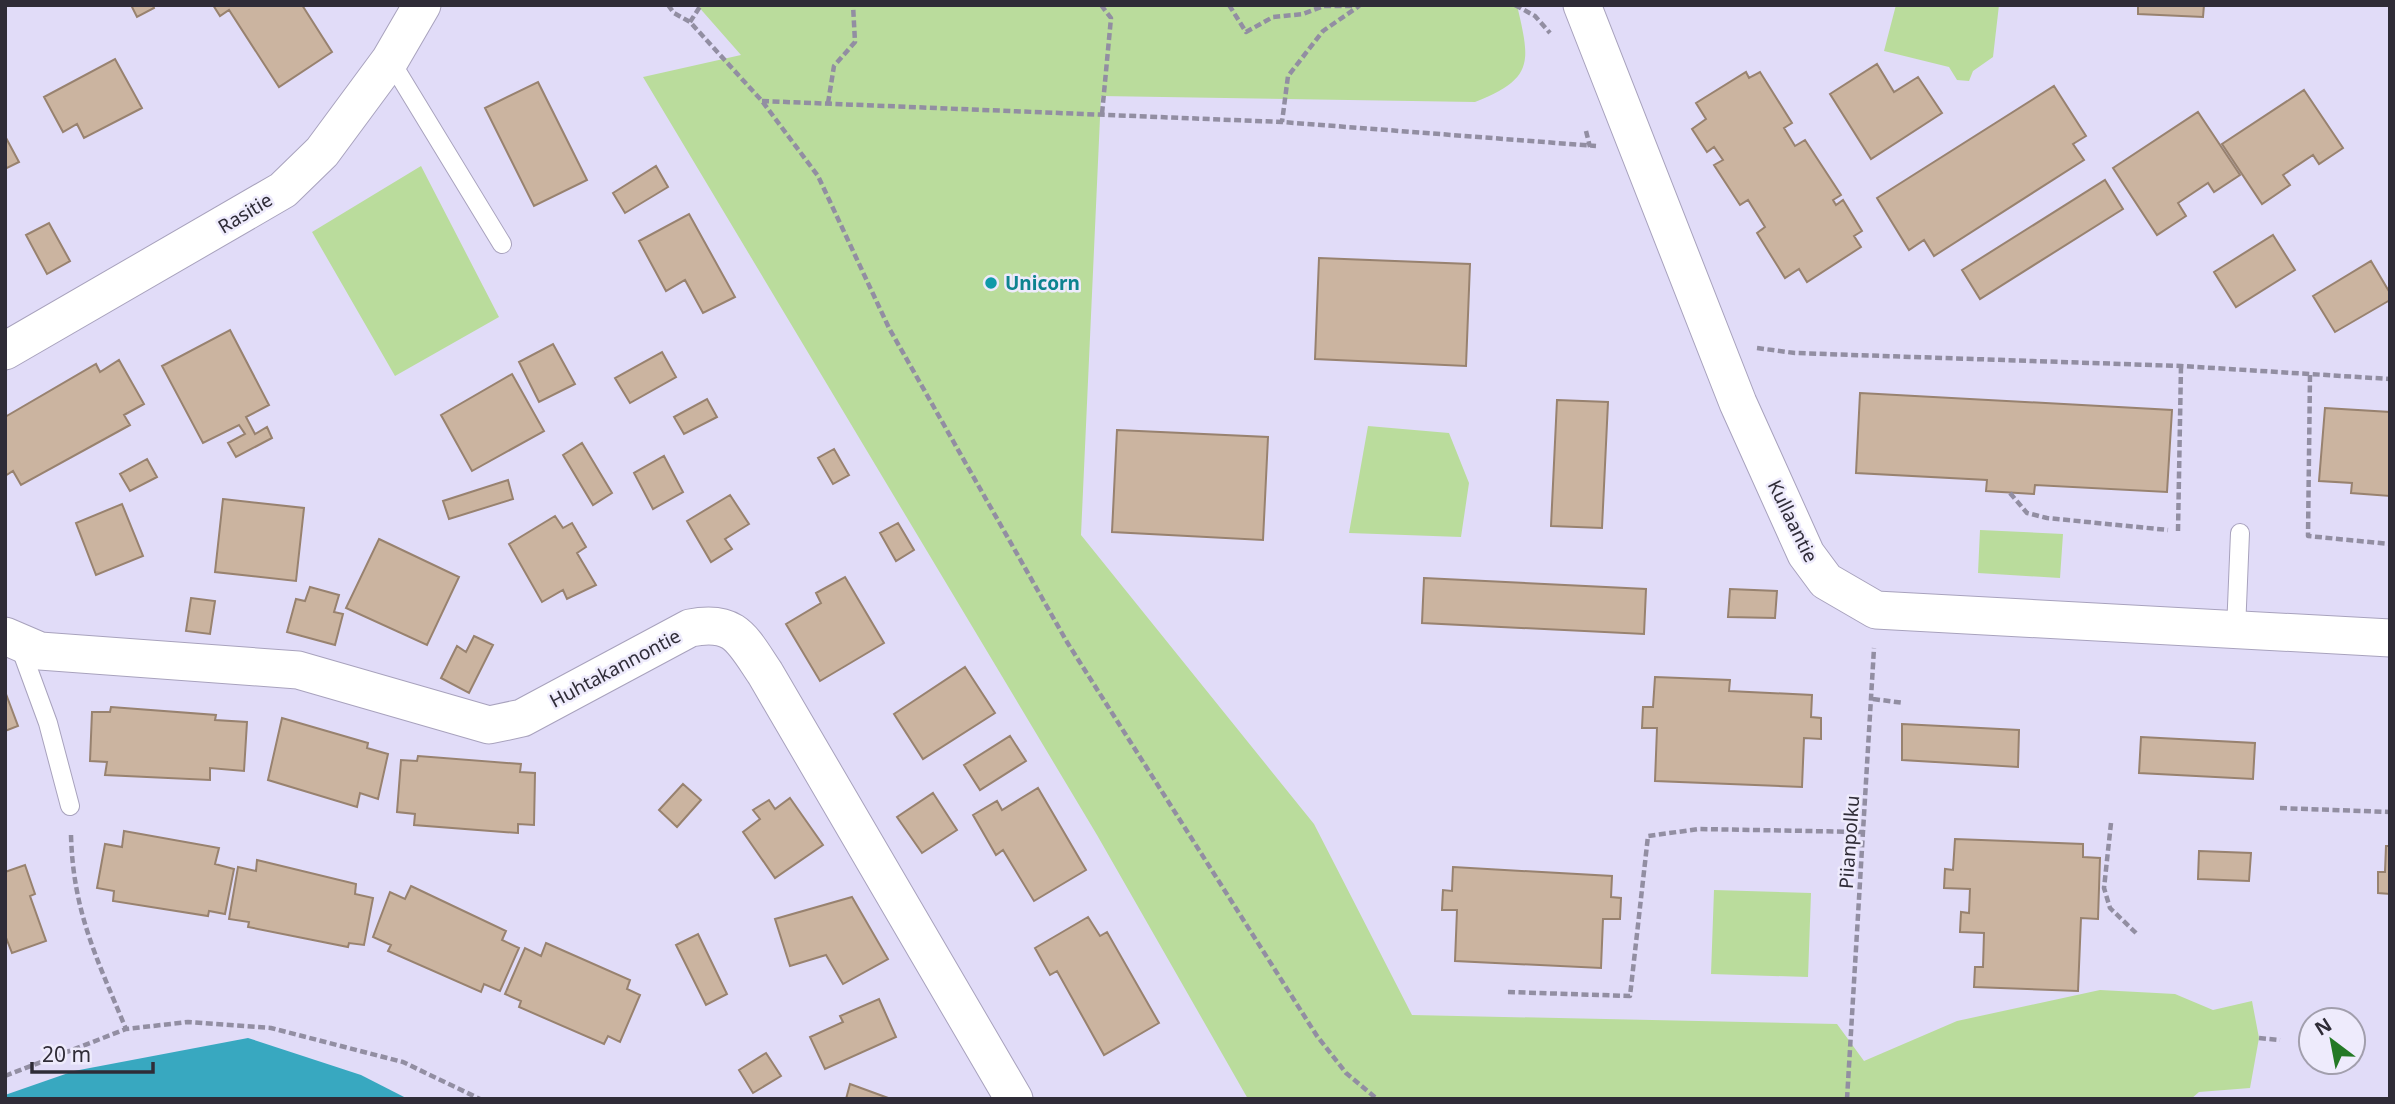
<svg xmlns="http://www.w3.org/2000/svg" width="2395" height="1104" font-family="'Noto Sans',sans-serif">
<rect width="100%" height="100%" fill="#e1dcf8"/>
<path fill="#badc9c" d="M697,5H1517C1530,62 1535,78 1475,102L1101,96L1081,535L1314,824L1412,1015L1837,1024L1864,1061L1957,1021L2100,990L2175,994L2213,1010L2252,1001L2259,1038L2250,1088L2199,1092L2191,1099H1248L1097,835L643,77L741,55Z
M1896,5H1999L1993,57L1973,71L1969,81L1957,80L1949,67L1884,51Z
M421,166L499,317L395,376L312,232Z
M1368,426L1449,433L1469,483L1461,537L1349,533Z
M1980,530L2063,534L2060,578L1978,573Z
M1714,890L1811,893L1808,977L1711,974Z"/>
<path fill="#38a8c0" d="M248,1038L361,1075L408,1099H5V1095L74,1071Z"/>
<path fill="#cbb4a0" stroke="#98826f" stroke-width="2" d="M131,5H153L154,8L137,17Z
M213,5H302L332,52L279,87L229,10L220,16Z
M2138,5H2204L2203,17L2138,14Z
M115,59L142,108L84,138L77,124L63,132L44,97Z
M1877,64L1894,92L1918,77L1942,113L1871,159L1830,94Z
M1746,72L1749,78L1760,72L1792,123L1784,128L1795,146L1805,140L1841,195L1833,200L1836,205L1843,200L1862,231L1854,236L1861,247L1807,282L1799,269L1785,278L1757,233L1765,227L1748,200L1740,205L1714,165L1723,160L1714,147L1707,152L1692,129L1706,119L1696,103Z
M538,82L587,180L534,206L485,108Z
M2054,86L2086,136L2073,144L2084,160L1934,256L1924,240L1909,250L1877,198Z
M2304,90L2343,148L2319,164L2313,155L2283,175L2290,185L2262,204L2222,144Z
M2198,112L2240,175L2214,192L2208,183L2178,203L2186,216L2157,235L2113,168Z
M5,136L19,162L5,169Z
M656,166L668,187L625,213L613,193Z
M2105,180L2123,209L1980,299L1962,270Z
M689,214L735,297L703,313L685,280L666,291L639,241Z
M49,223L70,261L47,274L26,235Z
M2273,235L2295,270L2236,307L2214,272Z
M1319,258L1470,264L1466,366L1315,359Z
M2371,261L2390,293V300L2335,332L2313,296Z
M230,330L269,405L246,417L255,434L267,427L272,438L236,457L228,443L245,434L239,425L203,443L162,366Z
M553,344L575,384L539,402L519,362Z
M662,352L676,377L630,403L615,378Z
M119,360L144,404L124,415L130,425L21,485L13,471L5,476V417L96,364L100,372Z
M512,374L544,431L472,471L441,415Z
M1860,393L2172,410L2167,492L2035,485L2034,494L1986,491L1987,480L1856,473Z
M707,399L717,417L684,434L674,417Z
M1557,400L1608,402L1602,528L1551,526Z
M2325,408L2390,412V496L2351,493L2352,483L2319,481Z
M1117,430L1268,437L1263,540L1112,532Z
M582,443L612,493L593,505L563,455Z
M834,449L849,475L833,484L818,458Z
M664,456L683,492L653,509L634,473Z
M147,459L157,477L130,491L120,474Z
M508,480L513,499L449,519L443,501Z
M730,495L749,524L725,539L732,549L711,562L687,521Z
M223,499L304,508L296,581L215,572Z
M122,504L143,556L96,575L76,523Z
M555,516L563,528L572,523L586,547L577,553L596,585L567,599L563,590L542,602L509,544Z
M898,523L914,550L896,561L880,533Z
M379,539L459,577L427,645L346,608Z
M845,577L884,643L820,681L786,624L821,603L816,593Z
M1424,578L1646,589L1644,634L1422,623Z
M310,587L339,595L334,612L343,614L335,645L287,632L296,599L305,601Z
M1730,589L1777,591L1775,618L1728,617Z
M191,598L215,601L210,634L186,631Z
M474,636L493,645L469,693L441,678L457,646L466,652Z
M965,667L995,713L923,759L894,714Z
M1655,677L1730,680L1729,691L1812,695L1811,717L1821,718V739L1804,738L1802,787L1655,781L1657,728H1642L1643,707H1653Z
M6,694L18,726L5,731V695Z
M111,707L216,715L215,720L247,722L244,771L210,768V780L105,775L107,762L90,761L92,712H110Z
M282,718L368,743L367,748L388,754L378,799L360,793L357,807L268,780Z
M1902,724L2019,730L2018,767L1902,760Z
M1010,736L1026,761L980,790L964,765Z
M2141,737L2255,743L2253,779L2139,773Z
M418,756L521,764L520,772L535,773L534,825L518,824V833L414,825L415,814L397,812L401,760L417,761Z
M683,784L701,800L677,827L659,810Z
M1038,788L1086,870L1034,901L1003,850L996,855L973,815L997,801L1002,810Z
M933,793L957,830L922,853L897,817Z
M790,798L823,845L775,878L743,832L760,819L753,810L769,800L775,809Z
M124,831L219,848L215,864L234,869L225,914L209,911L208,916L113,901L114,891L97,888L105,844L122,847Z
M1955,839L2083,844V857L2100,858L2098,919L2081,918L2078,991L1974,987L1975,967H1983L1984,933L1960,932L1961,912L1969,913L1970,889L1944,888L1945,869L1953,870Z
M2386,846H2390V894L2378,893V872H2385Z
M2199,851L2251,853L2249,881L2198,879Z
M257,860L356,884L355,894L373,898L364,945L349,943L348,947L248,927L249,922L229,919L238,867L256,871Z
M25,865L35,894L30,896L46,941L12,953L5,935V872Z
M1453,867L1612,876L1611,897L1621,898L1620,919H1603L1601,968L1455,961L1457,910H1442L1443,890L1452,891Z
M411,886L506,931L502,940L519,948L500,991L484,984L481,992L388,951L391,945L373,937L390,892L405,899Z
M852,897L888,959L843,984L826,955L790,966L775,919Z
M1088,917L1100,936L1107,932L1159,1023L1104,1055L1057,971L1050,975L1035,948Z
M698,934L727,994L706,1005L676,945Z
M546,943L630,980L627,989L640,995L620,1042L608,1036L604,1044L519,1007L521,1001L505,994L525,948L541,956Z
M879,999L896,1037L825,1069L810,1037L843,1022L840,1016Z
M766,1053L781,1076L753,1093L739,1070Z
M850,1084L891,1099H846Z"/>
<g fill="none" stroke-linecap="round" stroke-linejoin="round">
<defs>
<path id="service" d="M390,60L502,244
M2236,630L2240,533
M19,644L48,723L70,806"/>
<path id="minor" d="M1582,5L1738,403L1806,554L1826,581L1876,610L2390,638
M5,351L283,190L322,152L390,60L422,5
M5,636L40,651L298,670L489,725L522,718L690,628C735,619 742,639 765,673L1014,1099"/>
</defs>
<use href="#service" stroke="#a8a2bd" stroke-width="20"/>
<use href="#minor" stroke="#a8a2bd" stroke-width="39"/>
<path stroke="#928ea2" stroke-width="4.5" stroke-dasharray="7 3.5" stroke-linecap="butt" d="M668,5L674,13L690,22L762,101L818,176L889,328L1067,642L1317,1036L1346,1073L1377,1099
M1101,5L1111,18L1102,114
M1229,5L1246,32L1273,17L1303,14L1324,6H1359L1323,31L1288,76L1282,122
M1515,5L1535,16L1550,33
M690,22L701,5
M762,101L1282,122L1596,146
M828,103L834,66L855,42L853,5
M1586,131L1590,147
M1757,348L1795,353L2181,366L2390,379
M2310,375L2308,536L2390,544
M2010,493L2027,513L2047,518L2168,530
M2178,531L2181,366
M1873,699L1904,703
M2280,808L2390,812
M2111,823L2104,888L2110,908L2136,933
M71,835C73,912 97,959 126,1029
M1508,992L1630,996L1648,836L1699,829L1864,832
M2259,1038L2280,1040
M5,1076L126,1029L188,1022L271,1028L403,1062L480,1099
M1847,1099L1874,648"/>
<use href="#service" stroke="#fff" stroke-width="18"/>
<use href="#minor" stroke="#fff" stroke-width="37"/>
</g>
<circle fill="#0f9aa8" stroke="#eeebfc" stroke-width="2.5" cx="991" cy="283" r="7"/>
<g text-anchor="middle" stroke-width="5" stroke-linejoin="round" paint-order="stroke">
<g font-size="19" fill="#2f2c37" stroke="#eeebfc">
<text transform="translate(245 213) rotate(-31)" y="7">Rasitie</text>
<text transform="translate(1793 521) rotate(64)" y="7">Kullaantie</text>
<text transform="translate(615 668) rotate(-28)" y="7">Huhtakannontie</text>
<text transform="translate(1849 842) rotate(-86)" y="7">Piianpolku</text>
</g>
<g font-size="19" font-weight="bold" fill="#0d838f" stroke="#eeebfc" text-anchor="start">
<text x="1005" y="290">Unicorn</text>
</g>
</g>
<rect width="2395" height="1104" fill="none" stroke="#2f2c37" stroke-width="14"/>
<g transform="translate(2332 1041) rotate(328)"><circle r="33" fill="#eeebfc" stroke="#a29fad" stroke-width="2"/>
<path d="M0-5L12 26L0 18L-12 26Z" fill="#237925"/>
<text y="-10" font-size="19" font-weight="bold" text-anchor="middle" fill="#2f2c37">N</text>
</g>
<path d="M32 1062v10h121v-10" fill="none" stroke="#2f2c37" stroke-width="3.5"/>
<text x="42" y="1062" font-size="21" fill="#2f2c37" stroke="#eeebfc" stroke-width="5" paint-order="stroke">20 m</text>
</svg>
